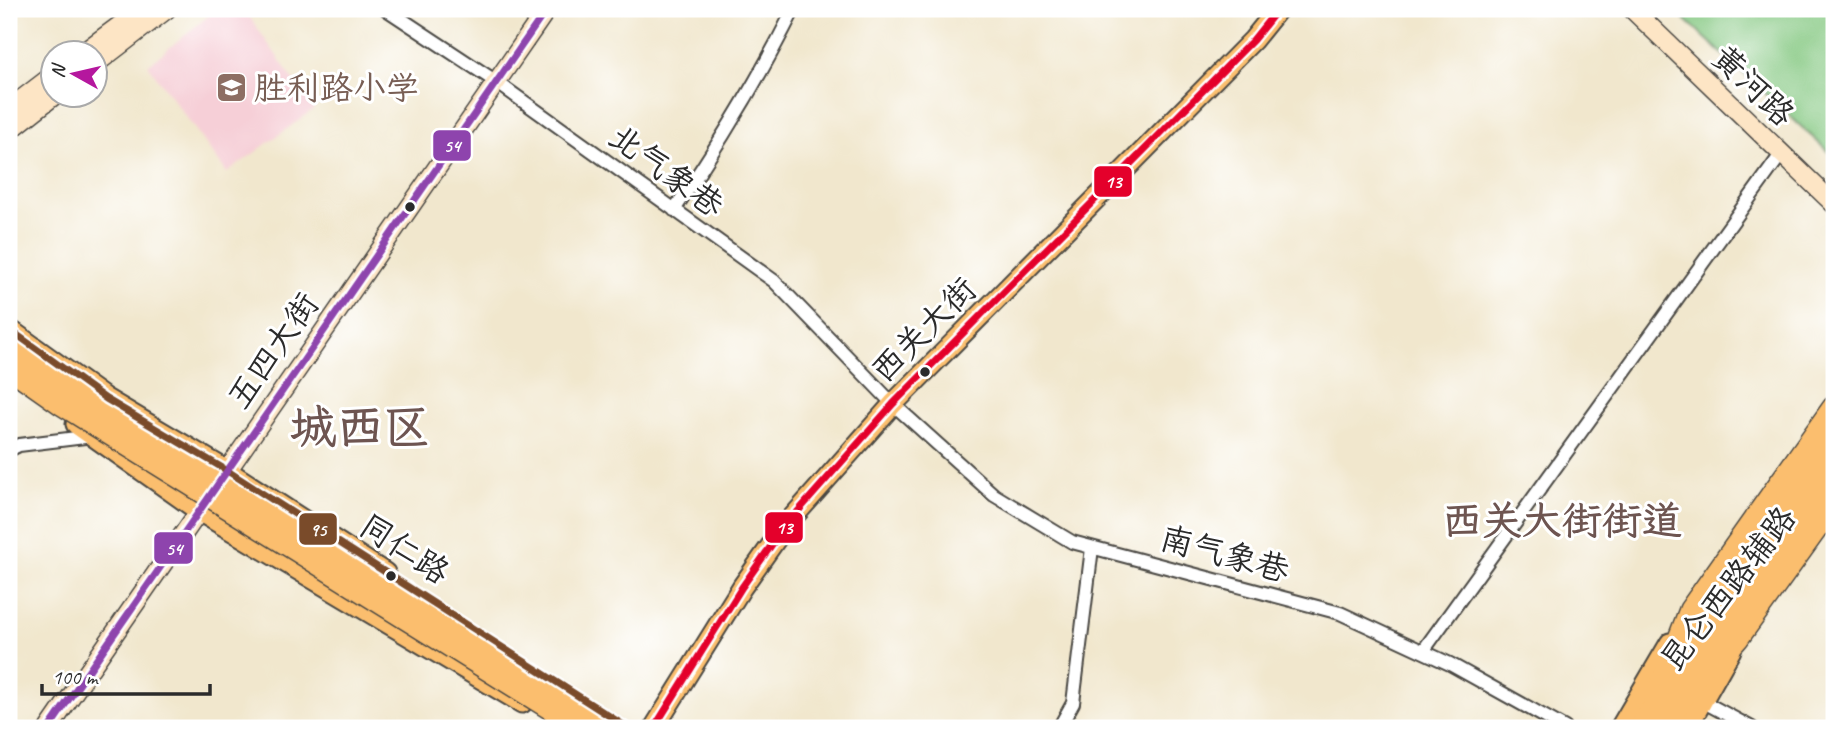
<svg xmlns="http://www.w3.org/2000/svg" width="1843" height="737" font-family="Caveat,'LXGW WenKai TC',sans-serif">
<rect width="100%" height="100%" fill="#fff"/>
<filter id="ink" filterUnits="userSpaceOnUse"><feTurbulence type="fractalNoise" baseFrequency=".0143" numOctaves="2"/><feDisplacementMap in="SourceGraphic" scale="14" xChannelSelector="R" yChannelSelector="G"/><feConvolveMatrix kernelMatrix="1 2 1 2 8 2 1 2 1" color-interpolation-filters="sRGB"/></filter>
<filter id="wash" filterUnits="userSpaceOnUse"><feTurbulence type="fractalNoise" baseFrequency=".00686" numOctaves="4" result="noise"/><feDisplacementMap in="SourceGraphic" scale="28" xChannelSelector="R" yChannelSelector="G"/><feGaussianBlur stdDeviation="1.57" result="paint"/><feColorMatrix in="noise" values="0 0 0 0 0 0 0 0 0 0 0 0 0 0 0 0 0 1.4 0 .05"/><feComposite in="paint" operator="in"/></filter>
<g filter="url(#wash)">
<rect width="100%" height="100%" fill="#f1e7cd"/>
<path fill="#f6cfd7" d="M217,9H244L314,109L227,173L148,65Z"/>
<path fill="#83c780" stroke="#577956" stroke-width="2" d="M1674,9H1834V157Z"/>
</g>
<g filter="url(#ink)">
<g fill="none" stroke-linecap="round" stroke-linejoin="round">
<defs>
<path id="street" d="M386,9L495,81L774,281L893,404L994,495L1072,542L1340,613L1450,664L1565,728
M674,210C718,146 759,79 794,9
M9,450L19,445L93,436
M1423,651L1782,153
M1702,701L1752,728
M1059,728L1073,703L1092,548"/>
<path id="secondary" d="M1632,9L1834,204
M84,52L142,9
M94,65L167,9
M9,109L52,76
M9,131L56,94
M49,728L547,9"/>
<path id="primary" d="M9,329L106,399L226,470L385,573
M76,424L199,511L522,703
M654,728L742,587L785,526L893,404L1253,40L1278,9
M1620,728L1670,643
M1687,728L1731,650"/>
<path id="highway" d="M1716,662L1737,638L1834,503
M1655,703L1691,610L1834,408
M1641,728L1727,592L1834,443
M1663,728L1741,602L1834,471"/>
</defs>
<use href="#street" stroke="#494743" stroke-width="16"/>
<use href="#secondary" stroke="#494743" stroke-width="21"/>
<use href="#primary" stroke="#494743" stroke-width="23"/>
<use href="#highway" stroke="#494743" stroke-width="26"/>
<use href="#street" stroke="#fff" stroke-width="12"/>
<use href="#secondary" stroke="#fde5c5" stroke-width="18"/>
<use href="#primary" stroke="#fbbe6e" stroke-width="19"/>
<use href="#highway" stroke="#fbbe6e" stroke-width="23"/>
<defs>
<path id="highway-bridge" d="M9,347L71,390L614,728
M9,366L63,404L583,728"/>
</defs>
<use href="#highway-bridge" stroke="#494743" stroke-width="26" stroke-linecap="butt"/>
<use href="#highway-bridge" stroke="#fbbe6e" stroke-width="23"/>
<defs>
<path id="bus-1" d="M9,329L106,399L226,470L628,728"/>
<path id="bus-2" d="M49,728L547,9"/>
<path id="bus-3" d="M654,728L742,587L785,526L893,404L1253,40L1278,9"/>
</defs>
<use href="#bus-1" stroke="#fff" stroke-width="12"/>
<use href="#bus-2" stroke="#fff" stroke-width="12"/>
<use href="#bus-3" stroke="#fff" stroke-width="12"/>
<use href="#bus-1" stroke="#7a4b2a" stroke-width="7"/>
<use href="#bus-2" stroke="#8e44ad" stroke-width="7"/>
<use href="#bus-3" stroke="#e4002b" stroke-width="7"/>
</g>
</g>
<defs>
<symbol id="school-square" viewBox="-11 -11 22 22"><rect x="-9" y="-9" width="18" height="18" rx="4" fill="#8d6e63" stroke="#fff"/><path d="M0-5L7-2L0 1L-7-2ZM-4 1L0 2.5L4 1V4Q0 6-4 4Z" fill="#fff"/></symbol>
</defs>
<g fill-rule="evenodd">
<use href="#school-square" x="214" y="70" width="35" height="35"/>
</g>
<g fill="#2b2b2b" stroke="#fff" stroke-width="2.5">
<circle cx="410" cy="207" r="6"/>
<circle cx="925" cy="372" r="6"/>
<circle cx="391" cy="576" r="6"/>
</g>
<g text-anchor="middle" stroke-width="6" stroke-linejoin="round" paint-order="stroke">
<g font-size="33" fill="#2b2b2b" stroke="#fff">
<text transform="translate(1754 85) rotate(44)" y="12">黄河路</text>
<text transform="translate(667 170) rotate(36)" y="12">北气象巷</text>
<text transform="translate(923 329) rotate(-45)" y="12">西关大街</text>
<text transform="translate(272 350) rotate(-55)" y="12">五四大街</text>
<text transform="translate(405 548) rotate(33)" y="12">同仁路</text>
<text transform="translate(1225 553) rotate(15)" y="12">南气象巷</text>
<text transform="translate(1727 588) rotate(-52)" y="12">昆仑西路辅路</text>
</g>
<g font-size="33" fill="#785e54" stroke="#fff" text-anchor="start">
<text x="254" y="99">胜利路小学</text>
</g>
<g font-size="40" font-weight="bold" fill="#6e5551" stroke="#fff">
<text x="1562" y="534">西关大街街道</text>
</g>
<g font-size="47" font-weight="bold" fill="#6e5551" stroke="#fff">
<text x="360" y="443">城西区</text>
</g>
</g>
<g stroke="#fff" stroke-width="2.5">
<rect x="432" y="129" width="40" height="33" rx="7" fill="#8e44ad"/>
<rect x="1093" y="165" width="40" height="33" rx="7" fill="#e4002b"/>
<rect x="764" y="511" width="40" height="33" rx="7" fill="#e4002b"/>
<rect x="298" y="512" width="40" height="34" rx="7" fill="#7a4b2a"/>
<rect x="153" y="531" width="41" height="34" rx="7" fill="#8e44ad"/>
</g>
<g font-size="19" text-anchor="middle" font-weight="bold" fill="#fff">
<text x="452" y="152">54</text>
<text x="1113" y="188">13</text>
<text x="784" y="534">13</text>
<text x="318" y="536">95</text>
<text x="174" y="555">54</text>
</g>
<rect width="1843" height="737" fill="none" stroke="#fff" stroke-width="35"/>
<g transform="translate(74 74) rotate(278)"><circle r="33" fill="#ffffff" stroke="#aaaaaa" stroke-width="2"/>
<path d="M0-5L12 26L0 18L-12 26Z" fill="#b5179e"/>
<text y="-10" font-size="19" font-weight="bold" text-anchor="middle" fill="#2b2b2b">N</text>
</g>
<path d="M42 684v10h168v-10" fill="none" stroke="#2b2b2b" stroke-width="3.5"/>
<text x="52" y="684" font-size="21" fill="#2b2b2b" stroke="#ffffff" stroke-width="5" paint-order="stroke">100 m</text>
</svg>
